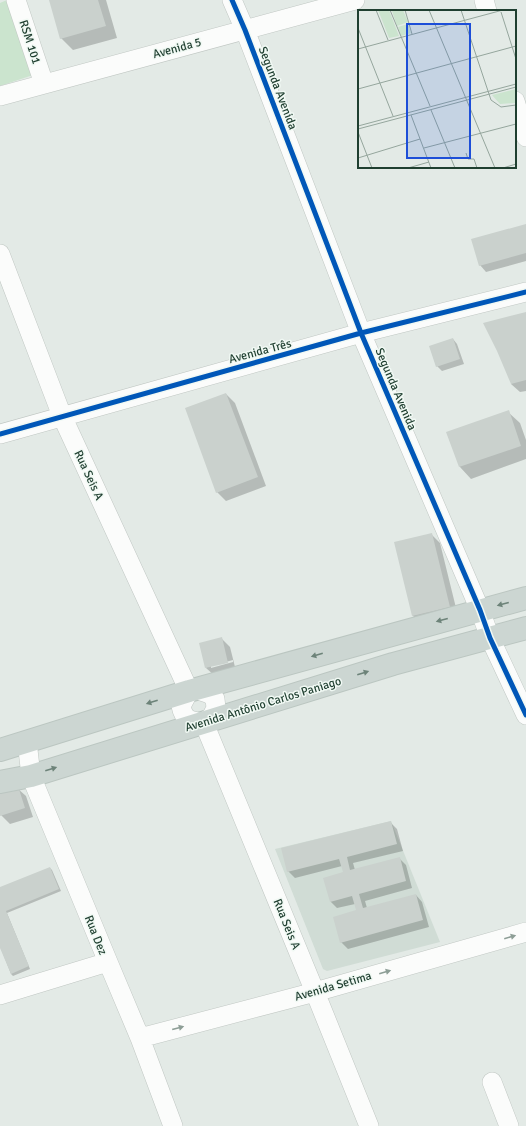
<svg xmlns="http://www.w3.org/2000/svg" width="526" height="1126" font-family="Signika,sans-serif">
<rect width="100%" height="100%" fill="#e3eae6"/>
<path fill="#d0dcd5" d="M391,821L440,942L327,971L323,969L275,849Z"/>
<path fill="#cbe4ce" d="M7,0L33,75L0,86V3Z"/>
<path fill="#0003" fill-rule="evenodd" d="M50,0H106L117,38L73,50L61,38Z
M526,225V261L486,272L480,265Z
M526,313V391L520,392L511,384Z
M453,339L457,344L464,364L442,371L437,366Z
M226,394L235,403L266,486L226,501L217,492Z
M508,412L520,423L526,440V459L471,479L460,467L447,433Z
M431,534L440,543L458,616L422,624L413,616Z
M222,639L230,647L236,671L215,676L206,668ZM233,660V662L211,668V666Z
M17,788L26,796L33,817L10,824L1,815L0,811V793Z
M390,822L397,829L403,851L353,863L355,870L399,858L406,865L412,888L365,901L367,908L416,895L422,902L429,927L348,949L341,942L357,911L355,904L337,908L330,901L344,873L342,866L295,878L288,871Z
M50,868L52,870L61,891L7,913L30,969L13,976L11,974L0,946V888Z"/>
<path fill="#cad1cd" d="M49,0H98L106,26L60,39Z
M526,224V253L479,266L471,239Z
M526,312V380L511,384L497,351L483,323Z
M453,338L460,359L436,367L429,346Z
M226,393L258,477L216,493L185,408Z
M509,410L521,446L459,467L446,432Z
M432,533L450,607L412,616L394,542Z
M222,637L228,663L205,668L199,643Z
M18,786L25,808L0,816V792Z
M391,821L397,844L347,857L350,870L400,857L406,881L359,894L363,908L416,894L423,920L340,943L333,917L356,910L352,896L330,902L323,878L343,872L339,859L287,872L281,848Z
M50,867L59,889L6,911L29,966L11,974L0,948V887Z"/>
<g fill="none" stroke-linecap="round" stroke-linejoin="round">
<defs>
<path id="minor" d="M16,0L44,84
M232,0L245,30L361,333L480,610L490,638L526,715
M484,0L487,11
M0,96L355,0
M515,101L526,137
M0,254L62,416L189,691
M0,434L361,333L526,292
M198,690L210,694L215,699L216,708L212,716L204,723C191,721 184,721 181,706L189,691Z
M204,723L315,992L369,1126
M27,741L31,776L108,962L140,1038L173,1126
M0,995L108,962
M140,1038L315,992L526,932
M492,1082L509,1126"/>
<path id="major" d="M0,750L189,691L526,598
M0,782L31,776L393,664L526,628"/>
</defs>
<use href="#minor" stroke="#c0c7c3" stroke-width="20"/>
<use href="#major" stroke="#bbc6c1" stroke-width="24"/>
<use href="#minor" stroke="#fbfcfb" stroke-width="19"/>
<use href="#major" stroke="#ccd6d2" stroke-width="22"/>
<defs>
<path id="cycleway" d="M232,0L245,30L361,333L480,610L490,638L526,715
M0,434L361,333L526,292"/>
</defs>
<use href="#cycleway" stroke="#f1f9f4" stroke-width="8"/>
<use href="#cycleway" stroke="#0057b8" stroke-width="5"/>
</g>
<defs><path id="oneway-solid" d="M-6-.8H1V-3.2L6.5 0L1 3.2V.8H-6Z"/></defs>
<g fill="#6d8379">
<use href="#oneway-solid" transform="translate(503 604) rotate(165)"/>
<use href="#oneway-solid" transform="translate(442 620) rotate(165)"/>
<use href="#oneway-solid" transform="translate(317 655) rotate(164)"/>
<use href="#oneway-solid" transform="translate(363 673) rotate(-17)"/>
<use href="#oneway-solid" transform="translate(152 702) rotate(162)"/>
<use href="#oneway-solid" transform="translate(51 769) rotate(-17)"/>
</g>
<g fill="#8d9e96">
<use href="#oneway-solid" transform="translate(510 937) rotate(-16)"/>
<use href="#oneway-solid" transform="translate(385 972) rotate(-16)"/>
<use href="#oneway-solid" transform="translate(178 1028) rotate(-15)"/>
</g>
<g text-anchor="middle" stroke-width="3" stroke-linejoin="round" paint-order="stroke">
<g font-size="12" fill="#1f3f30" stroke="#f1f9f4">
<text transform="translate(30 42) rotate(72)" y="4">RSM 101</text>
<text transform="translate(177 48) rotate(-15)" y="4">Avenida 5</text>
<text transform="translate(278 88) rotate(69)" y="4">Segunda Avenida</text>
<text transform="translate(260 351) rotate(-15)" y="4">Avenida Três</text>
<text transform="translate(396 389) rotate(67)" y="4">Segunda Avenida</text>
<text transform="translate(89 475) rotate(65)" y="4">Rua Seis A</text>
<text transform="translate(263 704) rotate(-17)" y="4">Avenida Antônio Carlos Paniago</text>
<text transform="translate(287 924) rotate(68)" y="4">Rua Seis A</text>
<text transform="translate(96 935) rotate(68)" y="4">Rua Dez</text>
<text transform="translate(333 986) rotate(-16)" y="4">Avenida Setima</text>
</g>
</g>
<g transform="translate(358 10)">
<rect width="158" height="158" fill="#e3eae6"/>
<path d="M20,0H31L41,26L31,28ZM45,0L50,12L39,16L34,1ZM50,14L53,23L43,26L40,17ZM158,79L157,93L142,94L134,85Z" fill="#cbe4ce"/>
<path fill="none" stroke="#95a69d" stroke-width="1" d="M18,0L30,30M32,0L72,96M47,0L54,24M71,0L137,158M103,0L133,90L143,97L158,95M143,2L158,49M0,18L35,106M0,39L145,0M0,79L158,36M73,100L97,158M53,105L73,158M0,116L158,74M0,119L158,77M0,122L14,158M66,138L158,114M108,143L110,149H116L119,158M0,148L62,129M50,158L71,152M145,158L158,154"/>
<path fill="#1d4ed8" fill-opacity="0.15" stroke="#1d4ed8" stroke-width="2" d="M49,14H112V148H49Z"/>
<rect width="158" height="158" fill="none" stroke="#1f3f30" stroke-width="2"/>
</g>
</svg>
